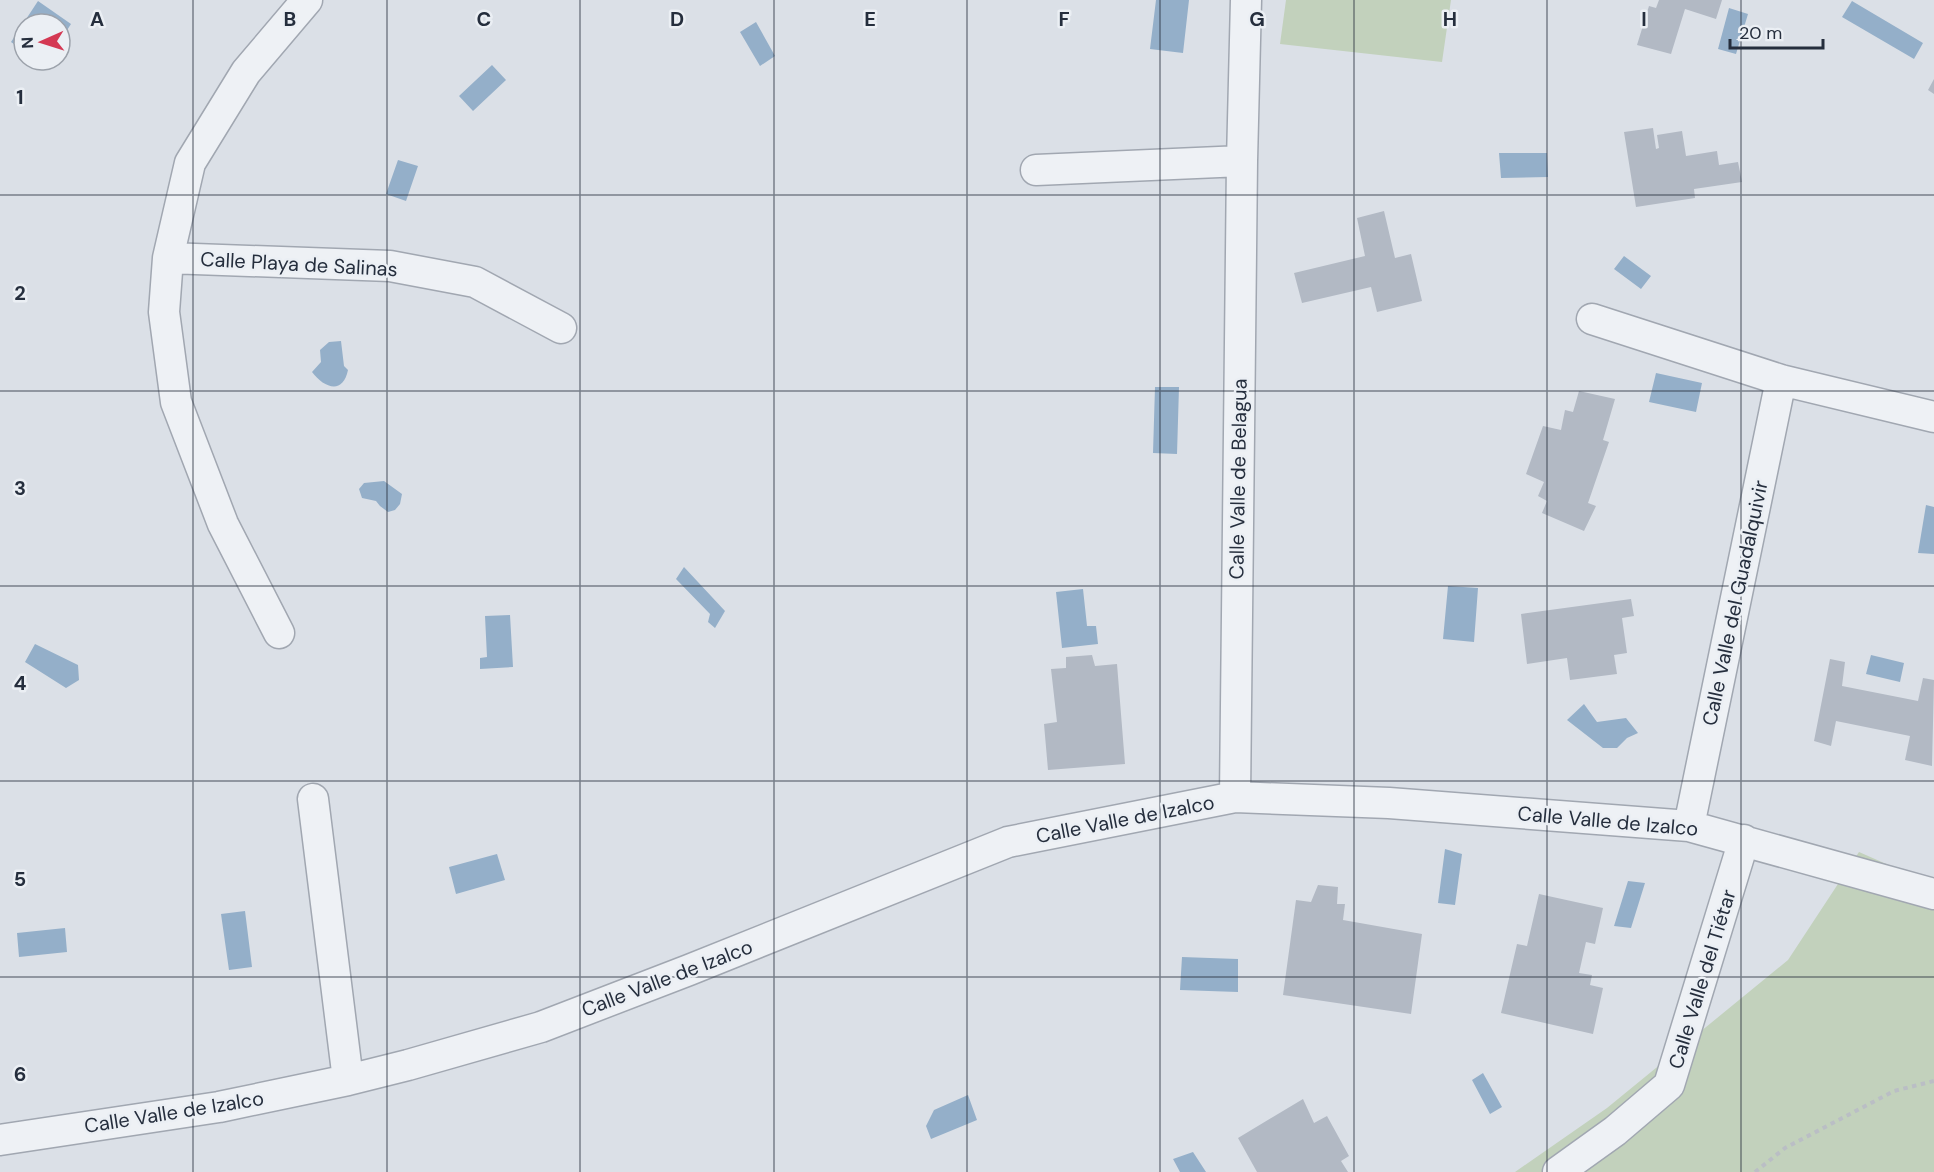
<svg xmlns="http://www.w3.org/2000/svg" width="1934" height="1172" font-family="'DM Sans',sans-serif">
<rect width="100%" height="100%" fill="#dbe0e7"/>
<path fill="#c2d1bc" d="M1286,0H1451L1442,62L1280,44Z
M1859,852L1934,885V1172H1515L1607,1108L1788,960Z"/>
<path fill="#94afc9" d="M1156,0H1189L1183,53L1150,49Z
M38,1L71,24L60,41V24H24V51L11,42Z
M1852,1L1923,43L1914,59L1842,17Z
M1729,8L1748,14L1736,54L1718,49Z
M756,22L775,56L760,66L740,32Z
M492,65L506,80L473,111L459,96Z
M1499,153H1547L1548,177L1501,178Z
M398,160L418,166L406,201L386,194Z
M1624,256L1651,276L1641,289L1614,269Z
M341,341L344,366L348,370C343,395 324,388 312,372L321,362L320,350L329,342Z
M1656,373L1702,383L1696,412L1649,402Z
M1155,387H1179L1177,454L1153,453Z
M384,481L402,494L400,504L395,510L388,512L380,506L376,501L362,498L359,489L364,483Z
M1926,505L1934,507V554L1918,553Z
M684,567L725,611L715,628L708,622L710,614L676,579Z
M1448,586L1478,588L1474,642L1443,639Z
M1083,589L1087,626H1096L1098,644L1062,648L1056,592Z
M510,615L513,667L480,669V658L487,657L485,616Z
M35,644L78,665L79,680L66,688L25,662Z
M1871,655L1904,663L1900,682L1866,674Z
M1584,704L1597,722L1626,718L1638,733L1627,738L1617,748H1603L1567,720Z
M1445,849L1462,854L1455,905L1438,903Z
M497,854L505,880L456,894L449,867Z
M1628,881L1645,883L1631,928L1614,926Z
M245,911L252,967L229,970L221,914Z
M65,928L67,952L19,957L17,933Z
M1182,957L1238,959V992L1180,990Z
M1483,1073L1502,1107L1490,1114L1472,1080Z
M968,1095L977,1120L931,1139L926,1126L934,1110Z
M1193,1152L1206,1172H1180L1173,1159Z"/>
<path fill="#b2b9c4" d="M1659,0H1722L1716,19L1685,9L1671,54L1637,45L1649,6L1656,8Z
M1934,79V94L1928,90Z
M1653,128L1656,149L1659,148L1657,135L1682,131L1686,156L1717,151L1719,165L1738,162L1742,182L1694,189L1695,198L1636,207L1624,132Z
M1384,211L1395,258L1411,254L1422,301L1377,312L1371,287L1302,303L1294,273L1365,256L1357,218Z
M1579,391L1615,399L1603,440L1609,442L1588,503L1596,506L1584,531L1542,513L1547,501L1538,496L1544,482L1526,474L1543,426L1561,430L1565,410L1573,412Z
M1631,599L1634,616L1622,618L1627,653L1614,655L1617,674L1570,680L1567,658L1527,664L1521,614Z
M1092,655L1095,666L1117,664L1125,764L1048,770L1044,724L1057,722L1051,669L1066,668V657Z
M1830,659L1845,662L1842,686L1918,701L1923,678L1934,680L1932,766L1905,760L1910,736L1836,721L1831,746L1814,741Z
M1318,885L1338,887L1337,904H1345L1343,920L1422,934L1411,1014L1283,995L1296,900L1311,902Z
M1539,894L1603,908L1595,944L1586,942L1579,973L1592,975L1590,985L1603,988L1593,1034L1501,1013L1517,944L1527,946Z
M1303,1099L1314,1123L1327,1116L1349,1156L1341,1161L1348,1172H1257L1238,1138Z"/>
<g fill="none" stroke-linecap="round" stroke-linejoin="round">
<defs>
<path id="minor" d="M1036,170L1242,161
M168,258L390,266L475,282L561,328
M1592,319L1781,380L1934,417
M279,633L223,524L176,402L164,312L168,258L190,163L246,72L307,0
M1235,797L1242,161L1246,0
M313,799L348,1080
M1689,826L1781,380
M0,1140L219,1107L348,1080L408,1065L541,1027L689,970L1008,842L1235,797L1389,803L1689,826L1934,894
M1558,1172L1615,1131L1669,1085L1744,840"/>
</defs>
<use href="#minor" stroke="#a1a7b1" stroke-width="33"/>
<path stroke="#babec5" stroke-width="4" stroke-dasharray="4.5 4.5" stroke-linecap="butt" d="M1755,1172L1785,1148L1894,1091L1934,1081"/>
<use href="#minor" stroke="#eef1f5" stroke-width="30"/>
</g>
<path fill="none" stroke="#252e3d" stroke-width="1.5" stroke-opacity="0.55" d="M193,0V1172M387,0V1172M580,0V1172M774,0V1172M967,0V1172M1160,0V1172M1354,0V1172M1547,0V1172M1741,0V1172M0,195H1934M0,391H1934M0,586H1934M0,781H1934M0,977H1934"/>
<g text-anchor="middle" stroke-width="5" stroke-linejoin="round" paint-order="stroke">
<g font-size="20" fill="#252e3d" stroke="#ebeff4">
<text transform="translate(299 264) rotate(3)" y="7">Calle Playa de Salinas</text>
<text transform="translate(1238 479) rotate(-89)" y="7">Calle Valle de Belagua</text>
<text transform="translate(1735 603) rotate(-78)" y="7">Calle Valle del Guadalquivir</text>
<text transform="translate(1125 819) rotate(-11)" y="7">Calle Valle de Izalco</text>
<text transform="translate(1608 821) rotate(5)" y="7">Calle Valle de Izalco</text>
<text transform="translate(667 978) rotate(-21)" y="7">Calle Valle de Izalco</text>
<text transform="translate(1702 979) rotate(-73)" y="7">Calle Valle del Tiétar</text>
<text transform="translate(174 1112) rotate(-9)" y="7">Calle Valle de Izalco</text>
</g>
</g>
<g font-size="20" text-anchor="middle" font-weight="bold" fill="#252e3d" stroke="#ebeff4" stroke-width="5" stroke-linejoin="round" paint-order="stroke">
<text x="97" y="26">A</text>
<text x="290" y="26">B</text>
<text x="484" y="26">C</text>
<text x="677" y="26">D</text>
<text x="870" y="26">E</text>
<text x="1064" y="26">F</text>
<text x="1257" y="26">G</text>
<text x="1450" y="26">H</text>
<text x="1644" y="26">I</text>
<text x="20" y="104">1</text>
<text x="20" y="300">2</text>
<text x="20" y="495">3</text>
<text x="20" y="690">4</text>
<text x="20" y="886">5</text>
<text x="20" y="1081">6</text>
</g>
<g transform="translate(42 42) rotate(267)"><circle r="28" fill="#ebeff4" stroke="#9ca2ab" stroke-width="1.5"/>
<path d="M0-4.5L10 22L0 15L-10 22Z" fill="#d43853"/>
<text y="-9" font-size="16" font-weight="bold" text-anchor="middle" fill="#252e3d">N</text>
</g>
<path d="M1730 39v9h93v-9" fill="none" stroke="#252e3d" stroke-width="3"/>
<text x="1739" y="39" font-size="18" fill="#252e3d" stroke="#ebeff4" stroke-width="4.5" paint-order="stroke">20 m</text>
</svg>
